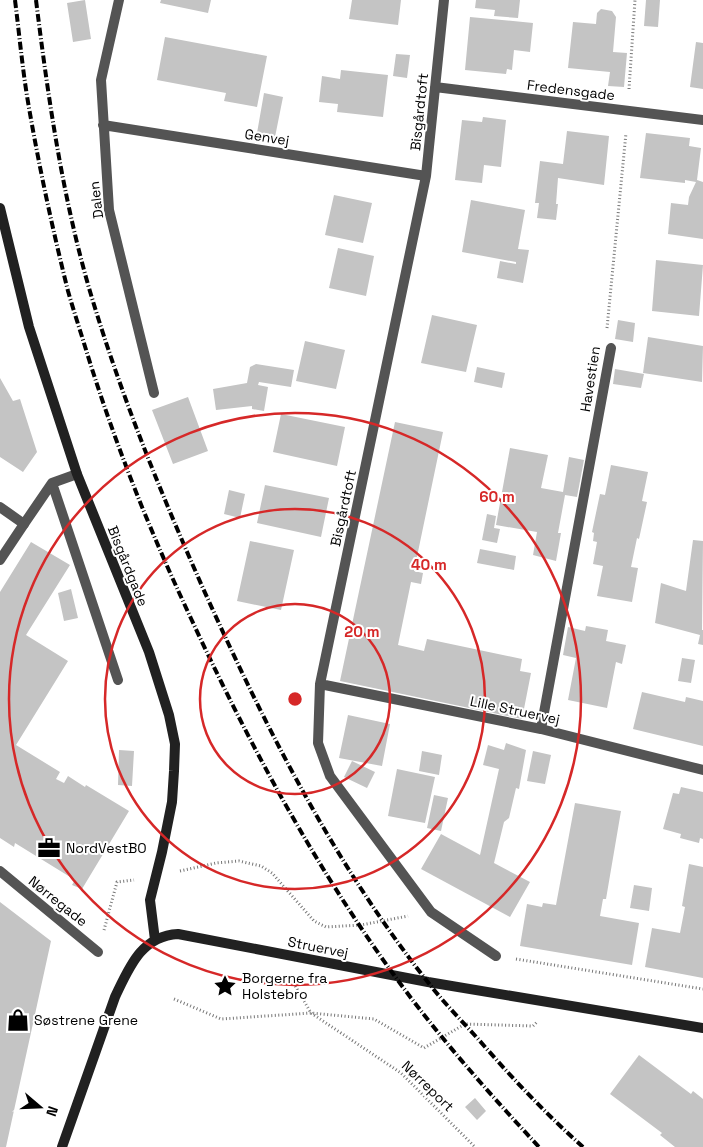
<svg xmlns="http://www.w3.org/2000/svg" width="703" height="1147" font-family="'Space Grotesk',sans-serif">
<rect width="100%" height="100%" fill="#fff"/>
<path fill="#c4c4c4" d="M85,0L91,39L73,42L67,3Z
M161,0H211L208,13L160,3Z
M352,0H401L398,25L349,19Z
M476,0H520L518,18L494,16L495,10L475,8Z
M646,0H660L658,27L644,26Z
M601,9L612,11L616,17L613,52L627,53L624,87L608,86L610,72L568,68L573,22L596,24L597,13Z
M470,17L533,23L530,52L514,50L512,70L507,69L506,74L465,70Z
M165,37L267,56L257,107L224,101L226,93L157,80Z
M696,42L703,43V89L690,87Z
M396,54L410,55L407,78L393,76Z
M341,70L388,75L383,117L337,112L338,104L319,102L322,76L340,79Z
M264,93L283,97L275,137L257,133Z
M483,117L506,120L501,167L484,165L482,183L455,180L462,120L482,122Z
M567,131L609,136L604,185L558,178L556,204H558L556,220L537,218L539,203H535L540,161L563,164Z
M646,133L690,138L689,146L701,148L697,180L703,182V239L668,234L671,203L688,205L689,197L696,182L685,180V183L640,178Z
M334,195L372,203L363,243L325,235Z
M471,200L525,210L518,249L529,250L523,283L497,278L500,261L516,264V262L462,252Z
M338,248L374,256L366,296L329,288Z
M656,260L703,265L699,316L652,311Z
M432,315L477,325L466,372L421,363Z
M618,320L635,323L633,342L615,339Z
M648,337L703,346L702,382L643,373Z
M305,341L345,350L336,389L296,381Z
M256,364L294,370L291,387L259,382L258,385L268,387L264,411L252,409V406L216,410L213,389L247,383L250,367Z
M477,367L505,373L502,388L474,382Z
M615,369L644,374L641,388L613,384Z
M0,378L13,401L20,399L37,452L23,472L0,457Z
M188,397L208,451L173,464L152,410Z
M281,414L345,427L337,466L273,452Z
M395,422L443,432L414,571L423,573L421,584L411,582L398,645L424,651L427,639L522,659L520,671L531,673L522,719L340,681Z
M510,448L548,455L541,488L563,492L569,457L584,460L577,497L565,495L558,533H561L556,561L533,555L537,532L496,525Z
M611,465L648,472L642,501L647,502L639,539L637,538L631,567L638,568L632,602L597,596L603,566L593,564L597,542L593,541L594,533L592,532L600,494L605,495Z
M265,485L329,498L321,537L257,523Z
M229,490L245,494L240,518L224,514Z
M487,514L496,516L494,528L500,529L497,543L482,540Z
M693,540L703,541L702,630H703V645L698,644L700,635L655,623L661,583L686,591Z
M250,541L294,550L281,610L237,601Z
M31,542L70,565L26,635L68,661L16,745L60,772L56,779L64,783L68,776L85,787L86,785L129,811L82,889L72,885L75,880L15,843L14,847L0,838V592Z
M480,549L516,556L514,570L477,563Z
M71,589L78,618L64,621L58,593Z
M586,626L608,630L606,641L626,645L622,664L616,662L607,708L568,700L576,658L563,655L568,627L585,631Z
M682,658L695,660L691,683L678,681Z
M642,692L685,702L686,697L703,701V746L633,729Z
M348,715L390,724L382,766L339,758Z
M506,743L526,750L519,789L516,788L509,818L504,822L494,863L530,882L510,917L421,869L441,834L480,855L499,769L483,765L488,745L504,750Z
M119,750L134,751L132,786L118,785Z
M422,751L442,755L439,775L419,771Z
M533,751L551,755L545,784L527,781Z
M352,761L375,772L367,788L344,777Z
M397,769L435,777L425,823L388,816Z
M681,787L703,792V839L700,838L699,843L680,838L681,834L663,829L673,793L679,794Z
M434,795L448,798L441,831L427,828Z
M575,803L621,811L606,899H603L600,916L639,923L632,965L520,946L527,904L542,907L543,903L556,905Z
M689,864L703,867V978L645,967L652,928L680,933L685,907L682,906Z
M634,885L652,888L649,911L630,908Z
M0,902L51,941L6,1147H0Z
M639,1055L691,1094L693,1091L703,1099V1147H675L660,1135L662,1133L610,1094Z
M475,1098L486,1111L477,1120L465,1107Z"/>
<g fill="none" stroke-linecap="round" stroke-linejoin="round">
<path stroke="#767676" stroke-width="3" stroke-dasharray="1 2.5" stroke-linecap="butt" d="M629,89L635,0
M607,328L626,133
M180,871L216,863L239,861L261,866L272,873L314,921L326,927L361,925L408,916
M104,930L117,882L134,880
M516,959L703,989
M290,977L311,1013L401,1073L475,1147
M174,999L221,1019L311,1013L374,1019L424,1048L465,1024L533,1026L538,1021"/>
<path stroke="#545454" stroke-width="10" d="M52,483L118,680
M0,507L24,524L52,483L77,474"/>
<path stroke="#545454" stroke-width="10" d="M119,0L101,80L109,210L154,393
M444,0L426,176L320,684L318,743L330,776L431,912L496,956
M435,87L703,120
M103,125L426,176
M0,560L24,524
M320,684L541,729L703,770
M541,729L611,348
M0,871L98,952"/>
<path stroke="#212121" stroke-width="10" d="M0,208L29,327L77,474L149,652L169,715L175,744L174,771L172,802L162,852L150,900L155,940
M62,1147L115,997C129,968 141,936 178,934L428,982L703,1028"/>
<path stroke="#000" stroke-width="4" stroke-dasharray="8 2.5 1 2.5" stroke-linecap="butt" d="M15,0C19,32 22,64 27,96C38,162 52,227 68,291C74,312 81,333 87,353C113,437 145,519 182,599C242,730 309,858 394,975C438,1036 488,1092 539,1147
M36,0C48,97 62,194 89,288C119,390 159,489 202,586C264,724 333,862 427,981C443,1002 462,1021 479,1040C512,1078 546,1114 583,1147"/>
</g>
<g fill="none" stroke="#d62828" stroke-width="2.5">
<circle cx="295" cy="699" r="95"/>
<circle cx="295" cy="699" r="190"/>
<circle cx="295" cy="699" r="286"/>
</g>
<defs>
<symbol id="office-bare" viewBox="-9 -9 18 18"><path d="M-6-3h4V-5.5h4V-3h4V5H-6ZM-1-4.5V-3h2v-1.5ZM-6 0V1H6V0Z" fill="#000" stroke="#fff" stroke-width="2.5" paint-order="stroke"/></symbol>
<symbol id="sight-bare" viewBox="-9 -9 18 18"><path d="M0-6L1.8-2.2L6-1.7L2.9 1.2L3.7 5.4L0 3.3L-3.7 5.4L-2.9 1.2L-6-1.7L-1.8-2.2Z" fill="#000" stroke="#fff" stroke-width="2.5" paint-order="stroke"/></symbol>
<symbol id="shop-bare" viewBox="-9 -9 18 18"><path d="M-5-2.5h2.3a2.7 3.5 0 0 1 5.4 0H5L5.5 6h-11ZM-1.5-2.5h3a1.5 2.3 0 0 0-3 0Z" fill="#000" stroke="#fff" stroke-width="2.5" paint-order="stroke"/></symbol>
</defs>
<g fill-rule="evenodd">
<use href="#office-bare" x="33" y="832" width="32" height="32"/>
<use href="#sight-bare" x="209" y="970" width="32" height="32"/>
<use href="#shop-bare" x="2" y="1004" width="32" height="32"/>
</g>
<g text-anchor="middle" stroke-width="4" stroke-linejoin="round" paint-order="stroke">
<g font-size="14" fill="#000" stroke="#fff">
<text transform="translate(571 90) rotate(7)" y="5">Fredensgade</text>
<text transform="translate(419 112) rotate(-84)" y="5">Bisgårdtoft</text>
<text transform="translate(267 137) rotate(9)" y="5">Genvej</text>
<text transform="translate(96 200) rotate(-97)" y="5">Dalen</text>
<text transform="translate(590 379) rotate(-81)" y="5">Havestien</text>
<text transform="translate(343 508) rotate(-78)" y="5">Bisgårdtoft</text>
<text transform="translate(128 566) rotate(68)" y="5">Bisgårdgade</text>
<text transform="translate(515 710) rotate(12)" y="5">Lille Struervej</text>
<text transform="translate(58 901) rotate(39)" y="5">Nørregade</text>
<text transform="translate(318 947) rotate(11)" y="5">Struervej</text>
<text transform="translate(428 1086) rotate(44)" y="5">Nørreport</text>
</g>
<g font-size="14" fill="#000" stroke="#fff" text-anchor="start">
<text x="66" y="853">NordVestBO</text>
<text x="242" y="983">Borgerne fra<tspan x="242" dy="16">Holstebro</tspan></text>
<text x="34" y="1025">Søstrene Grene</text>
</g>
</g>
<circle cx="295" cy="699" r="8" fill="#d62828" stroke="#fff" stroke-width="2.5"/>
<g font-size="15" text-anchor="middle" font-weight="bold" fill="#d62828" stroke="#fff" stroke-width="4" stroke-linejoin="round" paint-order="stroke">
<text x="497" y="502">60 m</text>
<text x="429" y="570">40 m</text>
<text x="362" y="637">20 m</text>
</g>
<g transform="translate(40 1107) rotate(109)" stroke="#ffffff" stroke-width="4" paint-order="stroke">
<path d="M0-4L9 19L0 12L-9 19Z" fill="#000000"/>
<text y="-8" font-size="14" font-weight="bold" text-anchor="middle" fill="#000000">N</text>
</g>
</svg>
